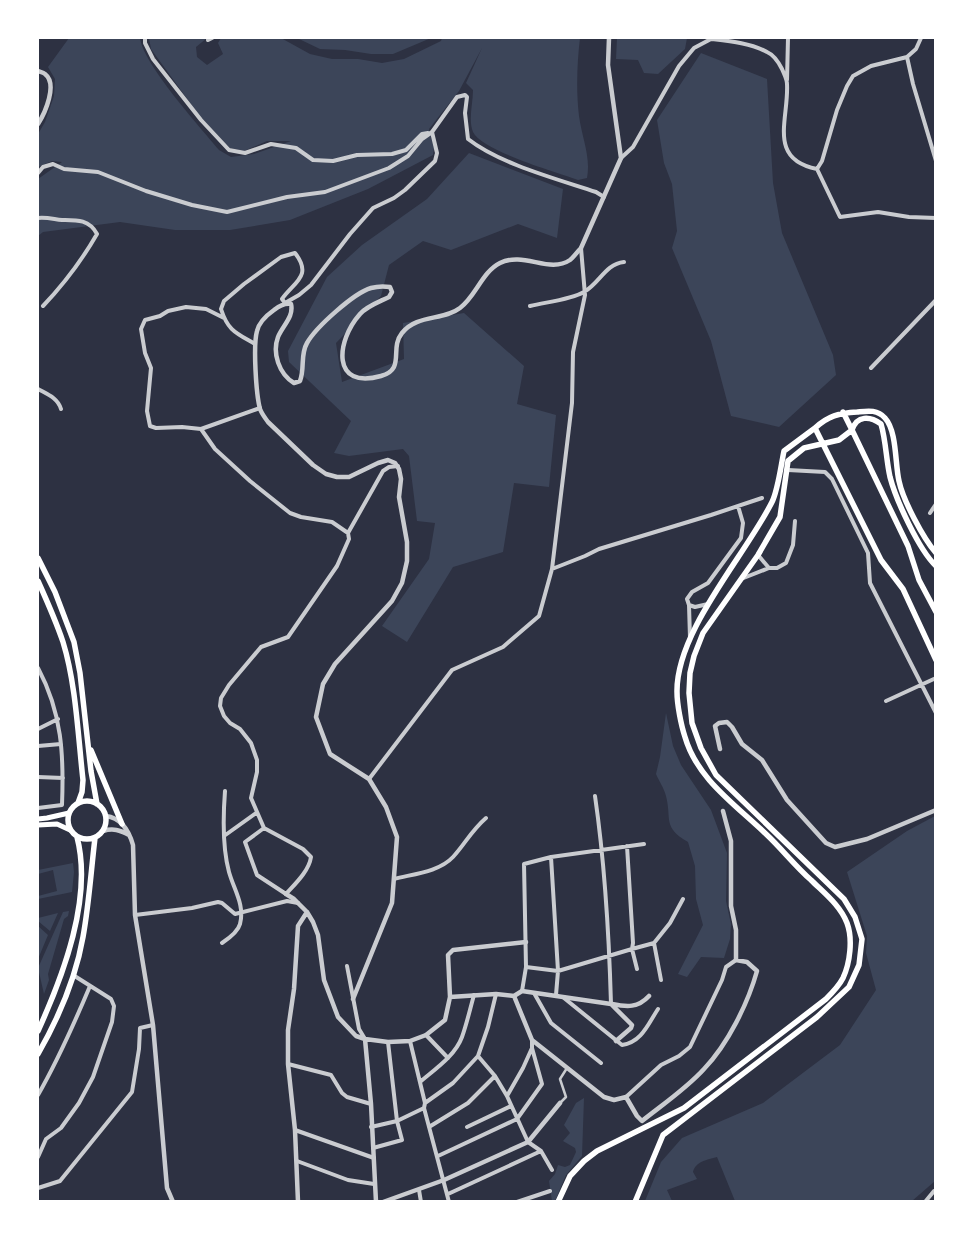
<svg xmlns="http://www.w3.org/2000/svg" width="973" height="1239" font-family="Literata,serif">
<rect width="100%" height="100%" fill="#2d3142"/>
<path fill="#3c4559" d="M69,38H140C143,64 200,127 219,150L231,157L254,154L291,141H267L244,151L230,148L201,118L151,49L149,38H207L196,47L197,57L207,65L223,54L218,43L221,38H281L310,54L332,59H358L382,63L404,59L441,41L442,38H580C577,63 576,91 579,116C582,138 591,157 587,178L578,180C556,172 482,151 473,132C468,119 473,104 473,90L466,83L482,48L459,91L429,129L434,148L433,155L368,189L290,220L230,230H175L120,222L43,232L38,236V179L62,162L52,161L38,167V134L45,122L54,96L55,79L48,67Z
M297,38H431L393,54H371L345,50L320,49Z
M617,38H687L685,49L658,74L644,73L638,60L616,59Z
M701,53L767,79L773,183L782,233L833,355L836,375L779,427L731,416L711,341L672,248L677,231L672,184L664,163L657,120Z
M469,153L563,189L557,238L518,224L451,250L423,241L389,265L381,296L336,343L342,382L404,359L403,323L464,313L524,366L517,404L556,415L549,487L514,483L503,552L453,567L407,642L382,626L429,559L435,523L417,521L409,456L403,449L349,456L334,453L351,421L289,362L288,351L327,277L362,245L427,199Z
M666,713L673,746L681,765L711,810L727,853L726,901L731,924L730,939L724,958L701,957L687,977L678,974L703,925L696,899L695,866L688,842C662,827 672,819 666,796C664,788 659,781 656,774L660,757Z
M935,816V1181L912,1201H735L717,1157C707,1160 696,1161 693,1172L697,1179L667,1190L672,1201H645L661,1162L682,1138L763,1103L840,1045L876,990L866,953L867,936L847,872L907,831Z
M73,863L74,872L72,892L38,899V896L57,891L53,870L38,874V870Z
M69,911L68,916L64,919L48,974L49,980L44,994L38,968L63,912Z
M58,913L50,931L38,921V918Z
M38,926L48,935L38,959Z
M584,1098L582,1156L566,1175L555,1201H552L549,1181L555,1174L558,1165L565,1167L570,1165L576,1152L575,1148L563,1141L570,1133L564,1125L576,1103Z"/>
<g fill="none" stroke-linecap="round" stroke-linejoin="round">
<path stroke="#caccd0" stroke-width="2.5" d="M560,1103L566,1097L560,1079L567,1068"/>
<path stroke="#caccd0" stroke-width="4" d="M145,38V43L153,59L201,120L229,150L245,153L271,144L296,148L313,160L333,161L357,155L392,154L406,150L422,134L428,133
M208,40L212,38
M907,57L913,84L936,161
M787,80L788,38
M621,158L633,147L679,66L694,48L711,39C729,41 751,43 767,52C774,55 779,63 782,69C784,74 787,79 787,84C789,119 767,159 817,169
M817,169L822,161L837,110L847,86L853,76L871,66L907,57L916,49L921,38
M817,169L840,217L878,212L909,217L936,218
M38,173L43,167L53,164L64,169L98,172L146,191L192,205L227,212L287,197L325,192L389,168L408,156L422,139L432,132L457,97L465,95L467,97L465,113L468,139C500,164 557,179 596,192L604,197
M38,218C46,217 53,219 62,220C76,220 89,219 97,234C82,260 63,285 43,306
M530,306C546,302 570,300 584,292C600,283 605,264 624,262
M224,318L206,309L186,307L168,311L160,316L145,320L141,329L145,353L151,368L147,411L150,426L156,428L182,427L201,429L260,408
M255,344C236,333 228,331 221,309L224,301L244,284L281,257L295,253C313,276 294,282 282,299L285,303L299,295L311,285L350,234L373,208L394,198L405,190L435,161L437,153L432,132
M871,368L936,300
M38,389C47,394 58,398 61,409
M201,429L215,449L250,481L290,513L301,517L332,522L348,533L349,539L337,566L288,637L261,647L229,685L221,698L220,706L224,716L230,723L240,729L251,743L257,760V772L251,798L264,828L303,849L311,857C309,871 295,884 286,894L257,875L245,842L264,828
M788,470L825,472L832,479L868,553L870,583L936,713
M930,513L936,504
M348,533L383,471L389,467L398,466
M758,555L769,568
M552,569L585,556L599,549L711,515L762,498
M741,579L769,568H777L786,563L793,545L795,521
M689,605L695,607L708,604
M690,638L689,605L687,599L692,592L708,583L741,538L743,523L738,506
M38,668C62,713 64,755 62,805L38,808
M886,701L936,678
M38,729L58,719
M38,746L61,744
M38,777L63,778
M369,779L452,670L503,647L539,616L552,569L572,403L573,352L585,295L581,248
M595,796C605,865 609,934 611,1004
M224,836L256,813
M627,846L633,943L632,949L637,969
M551,857L558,971L556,995
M394,879C413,874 439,872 453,857C465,844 471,831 486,818
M135,915L192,908L218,902L222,903L235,914L287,901L298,903
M222,943C228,939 238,932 240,924C245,905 234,890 229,872C222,846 223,817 225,791
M654,943L661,980
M347,966L359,1029L365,1039
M526,967L558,971L632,949L654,943L670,923L683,899
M522,991L526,967L524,864L551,857L644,844
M534,993L551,1023L601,1063
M564,998L622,1045C642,1042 648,1024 658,1009
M426,1035L448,1058
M410,1041L425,1103
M478,1056L495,1076L507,1096L528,1142L541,1151L552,1170
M288,1064L331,1075L342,1093L347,1097L371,1104
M420,1082C435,1069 455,1056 462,1037C467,1023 470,1009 474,995
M38,1095C58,1060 74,1024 90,986
M507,1096L523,1068L532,1048
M626,1097L661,1065L679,1056L690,1047L722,980L726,967L736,960
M424,1108L449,1202
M371,1127L397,1121L424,1108L425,1103L453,1083L478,1056L488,1027L496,994
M429,1127L468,1103L495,1076
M467,1127L511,1106
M295,1130L374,1158
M373,1148L402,1140L397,1121L388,1042
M438,1156L517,1119L542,1084L532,1048V1040
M38,1157L46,1139L61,1128L79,1103L93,1077L112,1022L114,1006L111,999L73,975
M297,1161L348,1180L374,1184
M38,1188L60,1181L132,1092L139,1049L140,1028L153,1025
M419,1190L421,1202
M448,1194L541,1151
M517,1202L550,1191
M925,1202L934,1191"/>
<path stroke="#caccd0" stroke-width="4.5" d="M38,71C40,72 43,72 45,74C58,84 45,113 38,124
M720,749L715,726L719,723L727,722L732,727L742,744L762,760L787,800L826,843L835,847L867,839L936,810
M106,816C122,818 129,831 133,845L135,915L153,1025L167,1188L173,1202
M103,831C113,828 120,830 129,835
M286,894L294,899L307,912L313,922L318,935L324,980L338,1017L356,1036L365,1039L388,1042L410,1041L426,1035L445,1020L450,997L496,994L514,996
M450,997L448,955L453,950L526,942
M353,999L392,903L397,837L386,807L369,779L330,754L316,717L323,684L335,664L392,601L402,583L407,561V542L399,497L401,479L399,469L395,463L388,460L378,463L349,477H337L326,474L313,465L268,422C265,418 262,414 260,409C256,394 253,345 257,331C259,322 267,315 274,310C279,306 284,303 291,304C294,317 283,325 278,337C272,353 279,374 294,383L300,381C305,368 300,355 307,343C316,327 354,293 371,288C378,286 384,286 390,287L392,292L389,297C379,302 367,306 360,314C336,341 331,390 381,376C406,369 389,349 402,333C417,314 443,321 460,308C476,296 482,272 500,263C524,251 549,274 570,260C574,257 577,252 581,248L621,158L608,65L609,38
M612,1004C627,1007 638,1008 649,996
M365,1039L371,1104L376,1202
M616,1041L631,1028L632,1025L611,1004L522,991L514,996L532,1040L604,1097L614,1100L626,1097L637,1116L642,1121C662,1105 687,1088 704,1069C728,1044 748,1003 757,971L747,962L736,960V930L731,906V841L723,811
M298,1202L295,1130L288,1064V1030L294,989L298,926L307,912
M383,1202L444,1180L528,1142L560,1103"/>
<path stroke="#fff" stroke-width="5" d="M38,819L47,818L69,813
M38,825L57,824L70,830"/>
<path stroke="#fff" stroke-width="5.5" d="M936,553C923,538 903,500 899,481C895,464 897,431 885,418C877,409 867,411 857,412C839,413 828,416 815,428L881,560L903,589L936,660
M936,566C919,550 896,500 890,477C886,459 886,441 881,424C870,416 857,415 852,430L908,546L919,580L936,612
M558,1202L570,1176L584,1161L597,1151L684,1108L826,999C832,993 839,986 843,978C850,963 853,939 847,923C840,905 824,893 811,880C795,866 782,849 766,834C736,805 697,779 685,737C681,725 677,704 677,692C676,631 745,556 772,502C778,490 781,465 784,451L815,428
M635,1202L663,1135L817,1017L849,987L859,965L862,939L855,917L844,899L716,775L701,748L692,723L689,693L690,673L694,656L703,633L758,555L780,517L788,461L804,448L839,440L852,430L843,412"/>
<path stroke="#fff" stroke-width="5.5" d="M38,558L55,592L74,642L80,673L91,771L97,804
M38,581C47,601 56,621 63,642C76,684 78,736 83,780L82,792L78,803
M91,750L122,824
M68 820a19 19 0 1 1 38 0a19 19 0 1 1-38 0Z
M38,1031C63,976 93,898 77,837
M38,1054C58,1019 76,977 83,937C89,904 91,871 95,838"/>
</g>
<rect width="973" height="1239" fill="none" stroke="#ffffff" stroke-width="78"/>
</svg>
